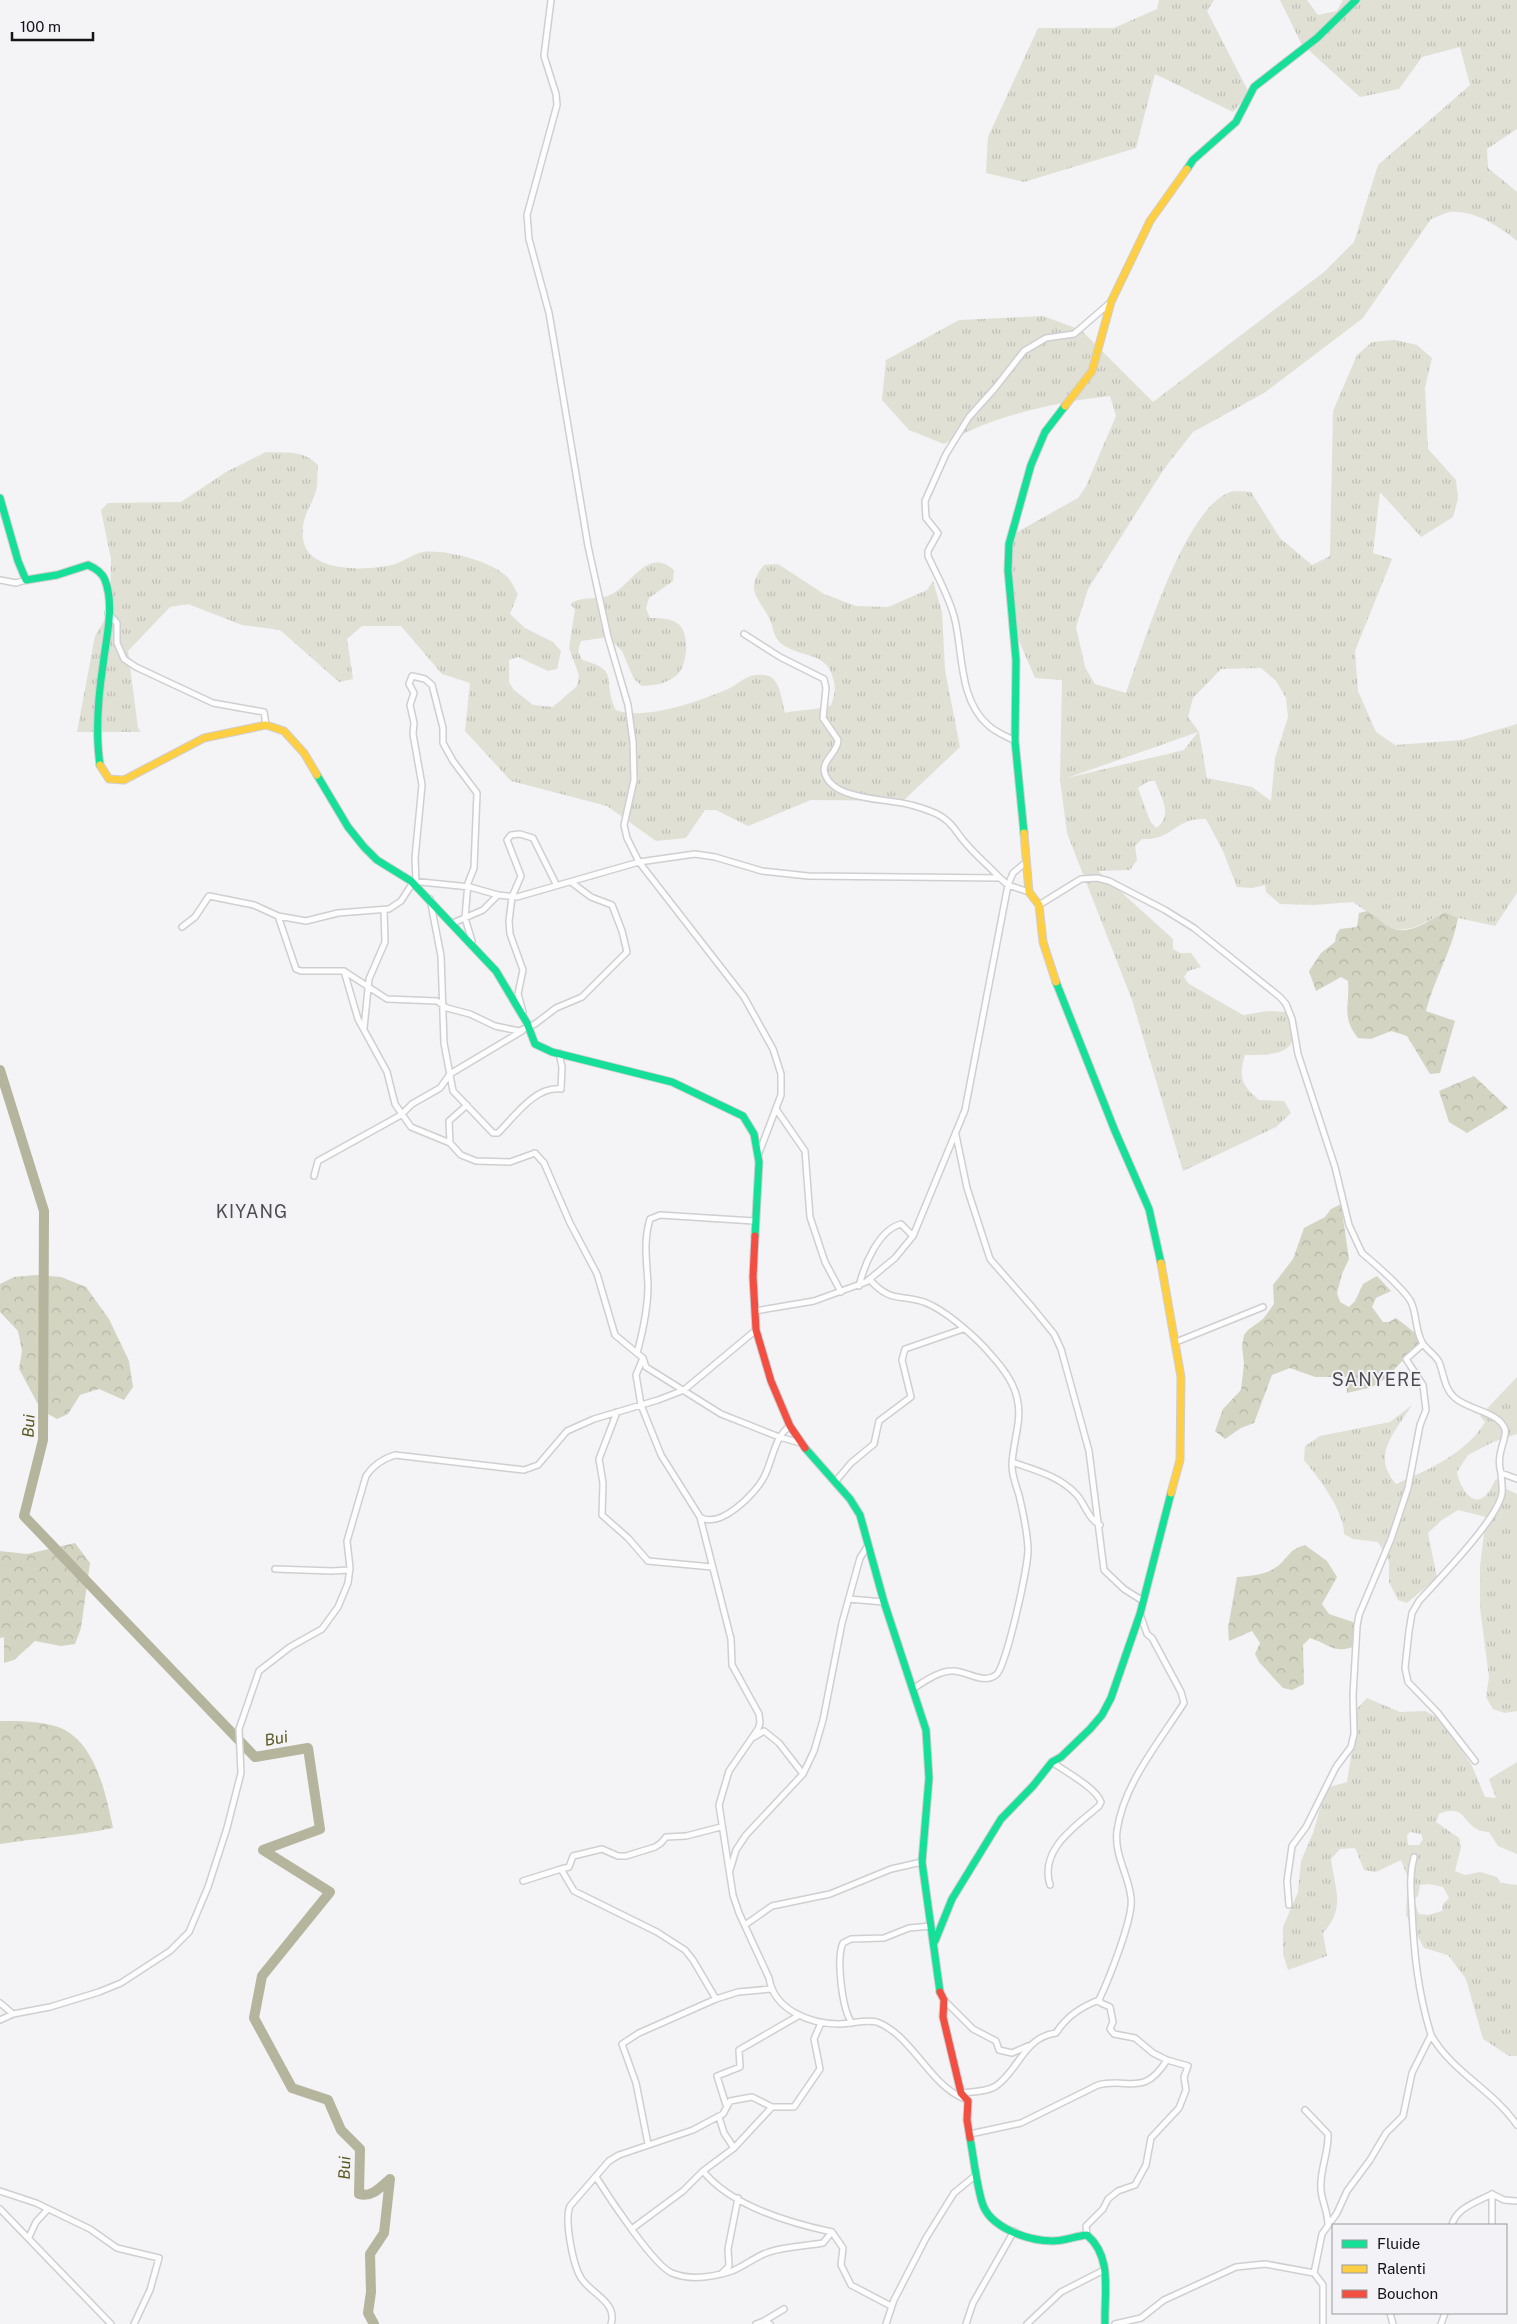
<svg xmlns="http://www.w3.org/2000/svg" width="1517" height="2324" font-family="'Public Sans',sans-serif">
<defs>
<pattern id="grass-tufts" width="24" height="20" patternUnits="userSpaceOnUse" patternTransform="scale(1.25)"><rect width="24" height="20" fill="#e0e0d5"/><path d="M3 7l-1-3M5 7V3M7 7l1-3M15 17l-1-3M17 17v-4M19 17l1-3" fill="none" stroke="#bfbfb6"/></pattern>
<pattern id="forest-crowns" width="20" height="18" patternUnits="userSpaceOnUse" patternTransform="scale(1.25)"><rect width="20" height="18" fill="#d4d4c2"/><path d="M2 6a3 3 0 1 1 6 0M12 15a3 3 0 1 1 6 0" fill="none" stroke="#b5b5a6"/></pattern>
</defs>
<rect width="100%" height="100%" fill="#f4f3f6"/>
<path fill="url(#grass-tufts)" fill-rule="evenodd" d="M1159,0H1214L1207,11L1249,93L1233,112L1155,74L1136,148L1024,182L986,173L988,137L1038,28H1114L1157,9Z
M1280,0H1307L1318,15L1337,11L1343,0H1517V129L1487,149L1488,168L1517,192V241C1499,226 1474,210 1450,212C1444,213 1437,217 1431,219L1363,318L1264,393L1193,432L1164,469L1088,589L1076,627L1085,667L1095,684L1126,693C1143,647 1183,512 1228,493C1234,490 1244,492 1251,492L1280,538L1312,565L1330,556L1333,411L1357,355L1372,342L1395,340L1417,345L1432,358L1425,388L1428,449L1456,480L1458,499L1453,517L1421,537L1380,492L1373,553L1392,559L1355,651L1358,691L1376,732L1395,745L1462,740L1517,724V893L1495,926L1458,918L1445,912C1428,920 1412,933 1392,929L1353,902L1314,905L1280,904L1266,892L1265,885L1252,888L1237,887L1223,851L1206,819C1174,817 1175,840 1142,839L1135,846L1137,860L1130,870L1098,871L1173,939V949L1180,953H1191L1201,967L1188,971L1184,977L1189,984L1243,1015L1268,1011L1286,1012L1295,1021C1297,1057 1274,1054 1245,1055C1238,1077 1242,1086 1259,1100L1284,1101L1291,1113L1276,1127L1183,1171L1132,1000L1067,833L1060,780L1062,680L1035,678L1016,634L1010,536L1078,498L1086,486L1116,416L1110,396C1059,401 987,417 944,444L909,430L882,400L886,360L959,320L1043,316L1081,330L1153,402L1324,272L1354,242L1378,165L1470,85L1460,47L1422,57L1399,89L1360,97L1301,43ZM1261,668L1276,681L1286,698L1288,717L1275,758L1271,801L1252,787L1207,778L1199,732L1188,717L1193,698L1221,669ZM1198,732L1184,750L1067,778ZM1149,781H1155C1161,797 1174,816 1156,828L1150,821L1138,788Z
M266,452C285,453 304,450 318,465C317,473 318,483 316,491C310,510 301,516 303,538C306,574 370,571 395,564C404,561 413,554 423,552C444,549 490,561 505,575C511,579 514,588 518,594L510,614L525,628L553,642L561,651L557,669L548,671L518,657L509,660V682L514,690L533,705L553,707L577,686L579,675L569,648L575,609L570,604C583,595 597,601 610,595C631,586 647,546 674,570L673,581L649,598L646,608L650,618C659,618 669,618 677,623C690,631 688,663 678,674C667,684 656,685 642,686L634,679L622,651L608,637L581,641L578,651L582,660C622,671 601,679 616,710C645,721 700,701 728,689C735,686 741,680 748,677C754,674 765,674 771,677C781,684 782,702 785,713C800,709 818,711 831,705C835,695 836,688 833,678C826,651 800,658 782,644C773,637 774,629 770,620C760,598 743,591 764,565L778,564L824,594L856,606L888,607L927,590L933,581L942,612L945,670L960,747L903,801L811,800L748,826L716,810H705L686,838L656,841L607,806L511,781L465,731L470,683L442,674L401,626H362L347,639L353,679L339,682L280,630L242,625L188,604L170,607L128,651L138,728L141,732H77L95,636L110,611L111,559L101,510L108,503L181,502L226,472Z
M1517,1377V1434L1493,1442L1468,1455L1457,1472C1458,1482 1471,1509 1485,1496C1490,1492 1493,1484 1496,1479L1504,1482V1488L1517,1494V1711L1505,1713L1493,1709L1486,1697L1489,1677L1480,1608V1567L1486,1517L1458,1510L1442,1520L1428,1533L1437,1578L1407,1603L1398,1600L1389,1582V1561L1378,1542L1353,1539L1344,1534C1344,1511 1319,1478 1304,1460L1305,1446L1320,1436L1390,1422L1412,1405C1396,1431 1370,1455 1396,1484C1428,1470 1467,1453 1485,1422L1480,1416Z
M1367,1698L1400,1712L1425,1711L1448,1723L1457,1743L1472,1766L1485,1797L1496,1798L1489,1779L1517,1762V1854L1498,1846L1489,1832C1485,1832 1480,1831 1477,1829C1463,1822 1464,1803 1439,1814L1436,1822L1459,1838L1461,1847L1455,1871L1465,1875L1480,1872L1497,1877L1501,1883L1517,1885V2056H1509L1483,2039L1466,1979L1448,1955L1424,1948L1406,1915L1408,1878L1401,1860L1376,1872L1364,1870L1355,1848L1340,1849L1331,1859C1335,1890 1346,1908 1323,1933L1327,1956L1288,1970L1283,1954V1927L1298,1892L1301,1861L1313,1833L1326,1788L1347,1782L1355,1732V1711ZM1410,1832L1421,1834L1423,1839L1419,1845H1408L1407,1835ZM1429,1884L1443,1887L1449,1898L1443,1904L1442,1911L1428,1915L1419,1914L1413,1900L1418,1896L1420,1885Z"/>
<path fill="url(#forest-crowns)" d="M1367,911C1376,916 1385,926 1394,929C1411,935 1431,919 1445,912L1458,918C1452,951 1434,979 1426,1011L1455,1021L1440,1073L1430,1074L1407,1036L1391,1031L1371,1039L1358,1038C1341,1017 1350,1005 1348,981L1341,977L1316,991L1309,971L1321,953L1335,942L1336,935L1340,929L1357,927L1359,913Z
M1474,1076L1508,1108L1467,1133L1449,1122L1439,1091Z
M1341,1204L1349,1259L1342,1274L1337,1293L1340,1302L1349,1307L1355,1301L1363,1284L1377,1276L1391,1291L1376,1298L1372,1307L1383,1322H1389L1396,1318L1423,1339L1386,1378L1372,1387L1347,1393L1346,1377H1315L1290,1368L1272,1375L1254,1423L1241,1428L1225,1439L1215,1431L1223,1409L1241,1390L1244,1364L1242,1346L1244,1335L1248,1330L1263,1319L1274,1304L1273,1285L1293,1259L1304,1228L1325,1217L1331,1209Z
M36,1275L61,1277L86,1287L109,1319L129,1361L133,1387L124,1400L99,1389L80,1395L68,1414L57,1419L41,1410L32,1393L19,1369L22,1351L18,1331L0,1312V1284L14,1277Z
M75,1543L90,1563L81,1628L75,1644L61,1646L35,1641L14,1660L4,1663V1637L0,1638V1551L27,1554Z
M1305,1545L1327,1561L1337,1577L1322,1604L1329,1614L1353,1622L1359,1637L1358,1645C1335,1655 1331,1645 1310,1638L1303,1645L1304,1684L1292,1690L1283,1688L1259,1662L1255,1654L1260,1643L1252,1631L1229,1641L1228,1628L1237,1577C1250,1576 1266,1575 1278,1566C1290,1556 1288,1550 1305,1545Z
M0,1721C18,1721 41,1721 58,1727C95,1740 106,1794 113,1828C76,1836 38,1838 0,1844Z"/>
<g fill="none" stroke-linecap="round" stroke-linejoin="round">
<path stroke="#b5b59e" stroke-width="10" d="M0,1070L44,1211L43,1440L24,1516L255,1757L308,1748L320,1829L263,1850L330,1892L262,1976L254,2018L292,2088L328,2100L341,2130L360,2149L359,2194C371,2198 381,2187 390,2179L384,2233L370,2254L371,2292L368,2313L374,2324"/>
<defs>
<path id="street" d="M551,0L544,56L556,94L557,105L527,215L529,239L549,313L556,354L588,546L608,637L628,705L633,742L634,780L624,825L627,838L639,862L744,997L773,1049L781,1074V1095L759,1153
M0,580L16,583L26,580
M108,613L117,623V643L124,659L136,667L213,703L264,712L266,725
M744,634L780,657L824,679L826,688L823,718L838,740C838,753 820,761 825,774C834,801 887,798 911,805C922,808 937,812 946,820C953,825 957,833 963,840C974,854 988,865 1000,878
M1015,741C1006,736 995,732 988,725C959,700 963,654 955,620C950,598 937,576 928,556V551L938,533L926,518L925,501L946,454L969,417L995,388L1024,351L1046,338L1074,334L1111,302
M411,881L470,887L498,895L517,897L639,862L695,854L715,857L762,871L808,876L1000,878L1008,885L1029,892
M416,881L415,858L422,785L413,734L414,723L410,705L414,693L409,684L412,676L425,679L432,685L443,728V743L453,761L477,793L474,868L468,883L465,918L472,941
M430,899L441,956L444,1043L453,1091L493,1133H498C515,1116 535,1086 561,1089L562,1067L559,1053
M1039,905L1081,879L1097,878L1109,881L1165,910L1194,928L1280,997L1286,1004L1292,1019L1298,1054L1335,1167L1349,1225L1362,1253C1373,1262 1405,1290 1411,1302C1417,1314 1415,1330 1422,1342C1426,1350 1435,1354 1439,1362C1444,1374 1444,1388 1454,1397C1467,1410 1498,1411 1505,1429C1508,1437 1495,1454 1501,1473L1517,1479
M278,916L296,969L301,971H344L387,999L437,1001L447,1008L470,1014L495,1026L519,1031L535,1024L556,1008L582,997L627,952L622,931L612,905L591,897L571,882
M453,923L483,910L498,895
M182,927L195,917L209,896L254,905L278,916L306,921L338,913L389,909L401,901L412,884
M344,971L358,1019L387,1072L395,1104L411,1127L450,1143L461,1155L476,1161L510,1162L535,1153L544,1163L570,1223L597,1274L615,1335L643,1358L646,1367L721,1414L779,1437L801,1443
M523,1012L518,994L523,970L510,934L509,921L512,897L521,876L507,840L511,835L520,834L533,838L556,884
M364,1028L369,979L385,942L384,910
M776,1109L805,1151L810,1217L825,1262L841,1292
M956,1135L967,1188L990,1259L1032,1307L1054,1334L1061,1349L1089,1451L1104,1570L1124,1589L1143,1601
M450,1143L449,1121L467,1105
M314,1176L318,1161L401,1115L412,1104L440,1088L450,1074L522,1031
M870,1280C891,1303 899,1294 924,1302C946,1310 978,1339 992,1356C1002,1367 1014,1383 1017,1398C1023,1421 1012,1443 1012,1466C1012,1475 1016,1486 1019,1495C1023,1512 1027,1531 1028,1548C1029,1564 1006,1668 996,1675C982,1685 966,1670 952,1671C939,1671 925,1681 914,1688
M859,1286C864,1266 878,1230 901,1224L913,1236
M755,1311L814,1301L866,1282L895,1258L913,1236L965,1110L1008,885L1013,873L1025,863
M1176,1342L1263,1307
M637,1353C643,1331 648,1308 648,1285C647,1262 643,1242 650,1219L660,1215L754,1221
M643,1358L636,1375L641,1405L661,1455L700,1517L731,1639L732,1665L759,1714L760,1723L758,1729L729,1771L719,1805L733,1895L739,1913L769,1978C774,2010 810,2024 839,2024C851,2024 866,2019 877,2022C912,2035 930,2086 965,2099
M617,1412L599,1459L603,1483L602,1515L628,1538L648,1561L712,1567
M1012,1462C1035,1470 1059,1476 1076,1494C1085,1503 1087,1518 1100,1525
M835,1482L851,1463L874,1444L879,1421L911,1397L902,1360L905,1349L963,1329
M700,1517C720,1530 756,1493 764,1477C773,1460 774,1437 790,1426
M275,1569L332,1571L349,1570
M849,1599L884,1602
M754,1737L764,1731L779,1743L803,1774
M1475,1761L1437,1712L1408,1682L1405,1668L1409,1631L1412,1613L1419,1601C1438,1580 1499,1518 1502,1493C1503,1486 1501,1479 1501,1473
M1414,1857C1409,1875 1411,1891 1412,1910C1414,1955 1418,1992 1431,2035
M561,1869L569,1867L573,1856L602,1849L618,1856H626L655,1847L661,1843L666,1837L686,1836L721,1827
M730,1870L736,1850L746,1835L803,1774L814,1751L823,1720L842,1623L860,1558L867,1547
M523,1881L561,1869L574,1891L657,1932L685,1950L693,1960L716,1999L738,1992L771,1989
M1050,1885C1039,1849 1076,1826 1099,1806L1101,1802C1096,1788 1066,1772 1052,1762
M1289,1905L1287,1881L1292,1846L1306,1827L1336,1767L1351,1747L1354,1734L1353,1695L1357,1626L1359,1615L1391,1539L1408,1488L1420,1425L1426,1410L1423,1385L1406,1359L1423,1344
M745,1925L772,1906L830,1894L891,1869L922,1862
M944,2000L973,2029L996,2041L999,2050L1012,2053L1028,2046
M1099,2000C1108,1981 1134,1917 1131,1898C1129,1875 1114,1856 1117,1831C1123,1785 1159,1742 1184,1703L1181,1692L1152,1638L1147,1634L1140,1614
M0,2003L13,2014
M0,2020L13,2014L50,2007L99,1992L121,1983L170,1951L189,1932L208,1887L227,1828L241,1773L239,1729L259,1671L290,1647L322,1629L338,1607L348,1583L350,1568L347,1541L366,1476C373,1465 382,1459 395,1455L524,1470L538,1465L567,1431L594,1419L658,1400L684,1390L756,1330
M852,2023C842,2010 836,1958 843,1943L851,1939L884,1938L909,1928L931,1926
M961,2093C972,2092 986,2092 996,2086C1019,2070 1024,2037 1056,2033C1067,2016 1081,2007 1099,2000L1101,2003L1110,2007L1113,2022L1110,2029L1114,2034L1135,2038L1153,2053L1167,2060L1188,2066L1184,2077L1186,2090L1179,2108L1151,2138L1146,2165L1135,2185L1118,2191L1108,2199L1103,2209L1086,2226L1087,2235
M726,2105L717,2076L740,2067L739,2050L798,2016
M1305,2110L1328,2134C1329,2153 1319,2171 1321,2190C1322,2202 1328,2212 1328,2225
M719,2117L724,2133L734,2148
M970,2134L1021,2123L1098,2085C1129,2077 1143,2098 1167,2060
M648,2144L636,2083L622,2044L639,2033L716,1999
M703,2171C730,2205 790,2223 832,2232L843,2248L841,2265L851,2285L891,2306
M596,2177C608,2196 654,2266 672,2273C691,2281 713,2277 732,2271C745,2266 756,2256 769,2252C786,2246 806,2246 823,2243L832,2232
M0,2191L36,2203L90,2229L117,2248L159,2258L150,2290L134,2324
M1492,2194V2225
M1492,2194L1504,2200L1517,2201
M0,2209L111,2324
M1452,2225C1456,2208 1477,2202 1492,2194
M633,2228L683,2191L703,2171L734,2148L772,2107
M29,2237L36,2222L48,2209
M722,2273L729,2266L728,2249L738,2198
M1314,2273L1322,2234L1337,2213L1347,2191L1370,2160L1386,2133L1403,2116L1412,2073L1431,2035C1452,2072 1493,2090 1517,2125
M1390,2313L1393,2324
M764,2321L784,2309
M611,2324C618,2302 591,2294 581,2278C573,2265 564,2220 570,2206L609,2161L619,2155L693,2130L723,2114L730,2101L752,2097L772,2107H794L820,2069L814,2039L821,2023
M756,2324L764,2321L770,2324
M886,2324L894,2300L926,2238L954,2193L976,2175
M966,2324L973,2303L1014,2231
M1027,2324L1061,2292L1104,2270
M1115,2324L1141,2318L1164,2300L1236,2267L1265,2264L1314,2273L1323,2285V2324
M1441,2324L1445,2313"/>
<path id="fast" d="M1187,169L1193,160L1236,122L1254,87L1317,38L1356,0
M0,498L18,561L26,580L57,575L88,565C95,568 102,572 105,580C115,606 106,638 103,665C98,698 95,731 100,765
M317,775L348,827L364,847L377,860L411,881L496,971L527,1023L535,1044L552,1052L672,1082L743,1116L754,1134L759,1162L755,1236
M1024,833L1015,741L1016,660L1008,570L1009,544L1031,465L1045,432L1065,406
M1056,982L1115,1131L1149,1209L1161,1263
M805,1448L850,1499L860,1515L884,1602L926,1730L929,1778L922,1862L940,1992
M935,1941L952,1899L1001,1819L1033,1786L1052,1762L1061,1757L1090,1729L1102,1715L1111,1698L1140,1614L1171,1493
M970,2138C974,2159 976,2182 982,2202C989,2228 1029,2241 1053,2241C1064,2241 1076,2236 1087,2235C1113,2257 1104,2293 1105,2324"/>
<path id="slow" d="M1065,406L1092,371L1111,302L1150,221L1187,169
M100,765L109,779L124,780L204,738L266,725L284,731L304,753L317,775
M1024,833L1029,892L1039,905L1043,942L1056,982
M1161,1263L1181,1377L1180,1460L1171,1493"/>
<path id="jam" d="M755,1236L753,1277L756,1330L771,1381L790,1426L805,1448
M940,1992L944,2000L943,2017L961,2093L968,2101L967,2120L970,2138"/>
</defs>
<use href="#street" stroke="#cfced1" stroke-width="8"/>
<use href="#fast" stroke="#cfced1" stroke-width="9"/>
<use href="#slow" stroke="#cfced1" stroke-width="9"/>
<use href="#jam" stroke="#cfced1" stroke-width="9"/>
<use href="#street" stroke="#fdfdfe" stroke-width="5"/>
<use href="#fast" stroke="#16e098" stroke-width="7"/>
<use href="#slow" stroke="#ffcf43" stroke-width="7"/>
<use href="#jam" stroke="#f24e42" stroke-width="7"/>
</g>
<g text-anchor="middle" stroke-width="4" stroke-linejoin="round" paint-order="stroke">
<g font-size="16" font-style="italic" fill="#59581f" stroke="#f3f2f7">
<text transform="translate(28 1426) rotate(-87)" y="6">Bui</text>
<text transform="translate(276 1738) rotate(-10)" y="6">Bui</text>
<text transform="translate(344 2168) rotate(-89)" y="6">Bui</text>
</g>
<g font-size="18" letter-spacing="1" fill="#4d4c50" stroke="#f3f2f7">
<text x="252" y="1218">KIYANG</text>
<text x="1377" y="1386">SANYERE</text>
</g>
</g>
<rect x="1332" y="2224" width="175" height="90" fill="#f3f2f7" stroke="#9a999d"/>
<rect x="1342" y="2240" width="25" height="8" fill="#16e098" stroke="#9a999d"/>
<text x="1377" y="2249" font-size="15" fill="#141416">Fluide</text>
<rect x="1342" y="2265" width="25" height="8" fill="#ffcf43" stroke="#9a999d"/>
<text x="1377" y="2274" font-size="15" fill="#141416">Ralenti</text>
<rect x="1342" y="2290" width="25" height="8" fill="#f24e42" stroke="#9a999d"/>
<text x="1377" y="2299" font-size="15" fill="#141416">Bouchon</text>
<path d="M12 32v8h81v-8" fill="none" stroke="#141416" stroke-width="2.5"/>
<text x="20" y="32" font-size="15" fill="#141416" stroke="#f3f2f7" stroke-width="4" paint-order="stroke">100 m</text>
</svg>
